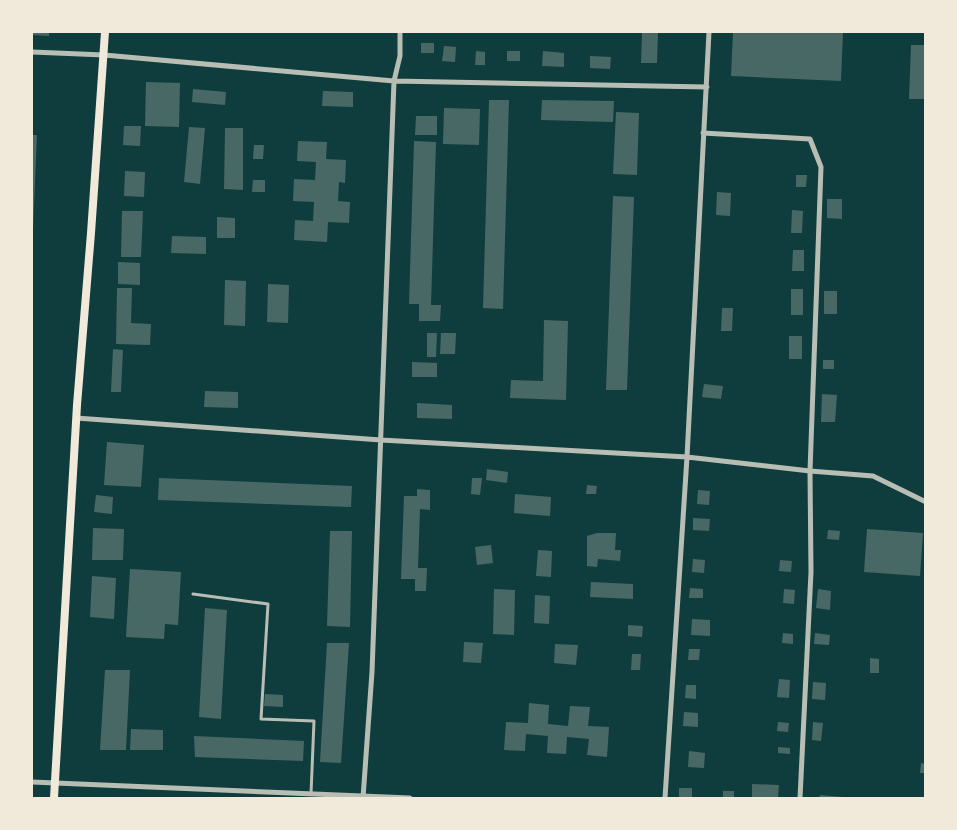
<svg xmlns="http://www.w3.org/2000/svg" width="957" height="830" font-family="Roboto,sans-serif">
<rect width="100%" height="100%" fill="#0f3d3e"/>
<path fill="#486865" d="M32,32H49V36L32,35Z
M642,32H658L657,63H641Z
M733,32H843L841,81L731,76Z
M421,43H434V53H421Z
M911,45H926V99H909Z
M444,46L456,47L455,62L442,61Z
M476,51L485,52V65H475Z
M507,51H520V61H507Z
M543,51L564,53V67L542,66Z
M590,56L611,57L610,69L590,68Z
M146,82L180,83L179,127L145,126Z
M193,89L226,92L225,105L192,102Z
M323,91L353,92V107L322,106Z
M489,100H509L503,309L483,308Z
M542,100L614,101L613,122L541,120Z
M444,108L480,109L479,145L443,144Z
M616,112L639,113L637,175L613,174Z
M416,116H437V135H415Z
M124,126H141L140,146L123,145Z
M189,127L205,128L200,184L184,182Z
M225,128H243V190L224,189Z
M32,135H37L33,229H32Z
M298,141L327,142L326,159L346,160L345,183L339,182L338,201L350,202L349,223L328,222L327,242L294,240L295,220L313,221L314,202L293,201L294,179L315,180L316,162L297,161Z
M414,141L436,142L431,305H441L440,321H419V304H409Z
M254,145H264L263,159H253Z
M125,171L145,172L144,197L124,196Z
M796,175H807L806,187H796Z
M253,180H265V192H252Z
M717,192L731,193L730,216L716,215Z
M613,196L634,197L627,390H606Z
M827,199H842V219L827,218Z
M792,210L803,211L802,233H791Z
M122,211H143L141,257H121Z
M217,217L235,218V238H217Z
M172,236L206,237V254L171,253Z
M793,250H804V271H792Z
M118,262L140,263V285L118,284Z
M225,280L246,281L245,326L224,325Z
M268,284L289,285L288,323L267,322Z
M117,288H132L131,323L151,324L150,345L116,344Z
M791,289H803V315H791Z
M824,291H837V314H824Z
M722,308H733L732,331H721Z
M544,320L568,321L566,400L510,398L511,380L543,381Z
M427,333H437L436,357H427Z
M441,333H456L455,354H440Z
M789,336H802V359H789Z
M113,349L123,350L121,392H111Z
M823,360H834V369H823Z
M412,362L437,363V377H412Z
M704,384L723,386L721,399L702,397Z
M205,391L238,392V408L204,407Z
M822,394L837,395L835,422H821Z
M417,403L452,405V419L417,418Z
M107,442L144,445L141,487L104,485Z
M487,469L508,472L507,483L486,480Z
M159,478L352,486L351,507L158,500Z
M472,478H482L480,495L471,494Z
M587,485L597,486L596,494H586Z
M417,489L430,490V510L420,509L418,568H427L426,591H415V579H401L404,496H417Z
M698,490L710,491L709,505L697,504Z
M515,494L551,497L550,516L514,513Z
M96,495L113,497L112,514L94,512Z
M693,518L710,519L709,531L693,530Z
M93,528L124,529L123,560H92Z
M867,529L923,533L920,576L864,572Z
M828,530L840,531L839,540L827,539Z
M330,531H352L350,627L327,626Z
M597,533H616L615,550H621L620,561L598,559L597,567L587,566V536Z
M491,545L493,563L477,565L475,547Z
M538,550L552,551L551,577L536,576Z
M693,559L705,560L704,573L692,572Z
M780,560L792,561L791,572L779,571Z
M130,569L181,572L178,625L165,624L164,639L126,637Z
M92,576L116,578L114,619L90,617Z
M591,582L633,584V599L590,597Z
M690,588L703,589V598H689Z
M494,589L515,590L514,635L493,634Z
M784,589L795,590L794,604L783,603Z
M818,589L831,591L830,610L816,608Z
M535,595L550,596L549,624L534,623Z
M205,608L227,610L221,719L199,717Z
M692,619L710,620V636L691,635Z
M628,625L643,626L642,637L628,636Z
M783,633L793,634V644L782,643Z
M815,633L830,635L829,645L814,644Z
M464,642L483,643L481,663L463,662Z
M327,643H349L341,763L320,762Z
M555,644L578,645L576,665L554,663Z
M689,649H700L699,660H688Z
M632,654H641L640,670H631Z
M870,658L879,659V673H870Z
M105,670H130L126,750H100Z
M779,679L790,680L789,698L777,697Z
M813,682L826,683L825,700L812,699Z
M686,685H696V699L685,698Z
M265,694L283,695V707L264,706Z
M529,703L549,705L548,724L568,726L570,706L590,707L588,726L609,727L607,757L587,755L589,739L567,737L566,754L547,753L548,736L526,734L525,751L504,750L506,722L528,723Z
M684,712L698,713V727L683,726Z
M778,722L789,723L788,732L777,731Z
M813,722L823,723L821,741L812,740Z
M131,729L163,730V750H130Z
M194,736L304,741L303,761L195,757Z
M778,747L790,748V754L778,753Z
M689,751L705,753L704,768L688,767Z
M921,763L926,764V773H920Z
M752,784L779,785L778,798L752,797Z
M679,788H692V798H679Z
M723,791H734V798H723Z
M820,795L843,797V798H819Z"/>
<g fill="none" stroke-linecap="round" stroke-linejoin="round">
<path stroke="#b8beb3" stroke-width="3" d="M193,594L268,604L261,719L314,721L311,794"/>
<path stroke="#b8beb3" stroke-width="5" d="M32,52L104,55L394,81L707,87
M703,133L810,139L821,167L810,471L811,572L800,798
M76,418L381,440L687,457L810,471L873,476L926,502
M32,782L410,798
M363,798L372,672L394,81L400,56V32
M665,798L687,457L709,32"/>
<path stroke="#f1e9da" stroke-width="8" d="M54,798L77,405L91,233L105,32"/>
</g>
<rect width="957" height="830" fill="none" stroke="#f1e9da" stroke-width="66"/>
</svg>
